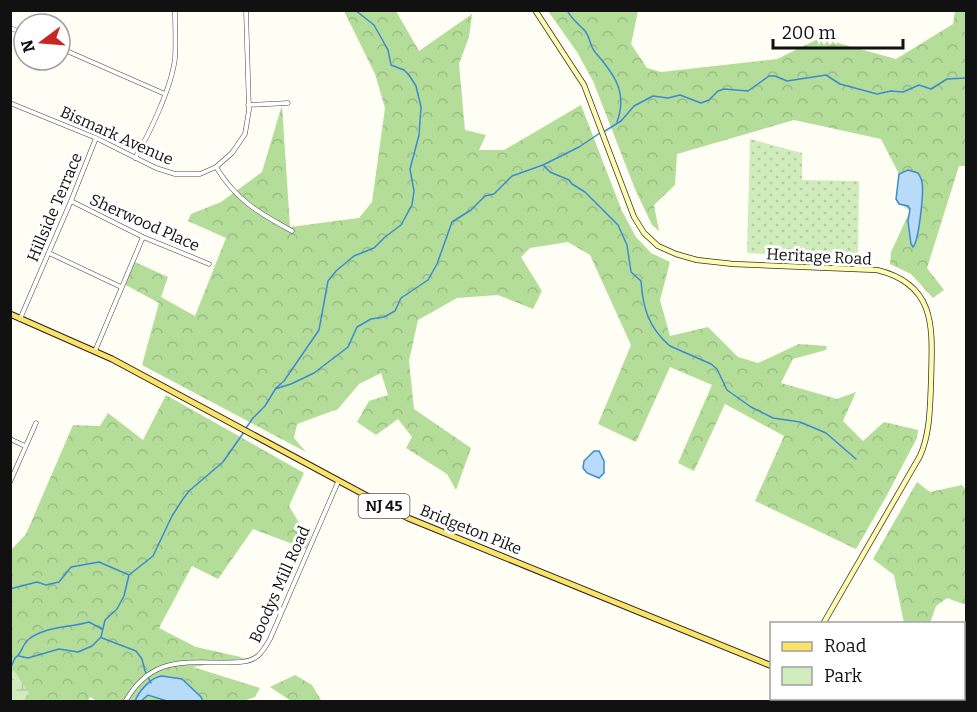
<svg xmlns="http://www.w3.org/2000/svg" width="977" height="712" font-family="Bitter,serif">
<defs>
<pattern id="green-dots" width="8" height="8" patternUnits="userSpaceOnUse" patternTransform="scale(1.5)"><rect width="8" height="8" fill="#d1ecbc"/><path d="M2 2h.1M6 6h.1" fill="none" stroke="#b2c9a1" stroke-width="1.8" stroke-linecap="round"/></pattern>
<pattern id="forest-crowns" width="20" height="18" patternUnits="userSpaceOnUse" patternTransform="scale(1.5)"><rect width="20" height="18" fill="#b4dd9a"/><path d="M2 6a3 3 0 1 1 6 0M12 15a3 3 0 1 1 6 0" fill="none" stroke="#9abd84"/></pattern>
<pattern id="wetland-marsh" width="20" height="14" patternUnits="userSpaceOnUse" patternTransform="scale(1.5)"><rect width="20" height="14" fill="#d1ecbc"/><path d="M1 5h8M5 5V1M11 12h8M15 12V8" fill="none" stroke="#b2c9a1"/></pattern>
</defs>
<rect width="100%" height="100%" fill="#fffef4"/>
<path fill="url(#green-dots)" d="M750,139L802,153V180L859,181L858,258L747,253Z"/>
<path fill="url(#forest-crowns)" d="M344,11H396L419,51L472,14L469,37L459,64L465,130L486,135L479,150H504L581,105L622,211L636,237L651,253L670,262L660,300L670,336L708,327L738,357L758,363L799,344L827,346L826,350L793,359L781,383L837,399L856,392L843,421L863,441L884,422L918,430L917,438L887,495L856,549L755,501L784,436L725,404L694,471L678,463L712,385L670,367L636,442L598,424L631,345L590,255L568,242L530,248L521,257L542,291L533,309L498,295L457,298L418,320L409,361L414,409L471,448L456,490L447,474L406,448L412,437L398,419L376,435L357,422L369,401L388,395L381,373L359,384L338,409L297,424L294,438L306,452L142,365L159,303L124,284L133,261L168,277L161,297L195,316L226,238L188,221L191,214L221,202L262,172L282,105L290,227L359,218L372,202L385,108L375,74Z
M548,11H638L631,44L647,68L661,72L777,59L820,38L896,59L953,24L955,11H966V166H959L927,268L944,290L933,298L911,274L890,264L891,252L910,211L897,201L899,174L881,139L794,120L677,154L675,185L654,205L659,231L652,225L635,189L593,81L577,52Z
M166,395L304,473L289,506L301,526L312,532L306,549L253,529L218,579L192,566L159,628L196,647L245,658L193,667L260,688L255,697L240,702H99L90,697L88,701H23L28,693L14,671L11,674V550L26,534L73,425L100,426L108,413L143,440Z
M917,482L930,492L962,485L966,490V605L947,598L936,606L930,623H904L894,575L873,559Z
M295,675L312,685L321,700L326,701H291L270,687Z"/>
<path fill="url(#wetland-marsh)" d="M14,671L29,693L23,701H11V674Z"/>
<path fill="#b7dbf8" stroke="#3c8bd1" stroke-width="1.5" d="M908,170L918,173C920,177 921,177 922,182C924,191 919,241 913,247L911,244L908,221L910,209L908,206L899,204L896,199L899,174Z
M594,451H599L604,461V473L599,478L587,473L583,468L584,461Z
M162,676L182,679L201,697L203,701H167L148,695L141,701H135C139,691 151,677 162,676Z"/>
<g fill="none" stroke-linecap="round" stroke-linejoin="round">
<path stroke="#3c8bd1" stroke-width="1.5" d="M567,10C571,19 579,24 585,31C590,37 590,46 595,52C614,74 628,92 617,122
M605,131L621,121L634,106L653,96L668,98L680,95L701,103L709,100L718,91L724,89L748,91L769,76H775L787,81L826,75L840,84L877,94L891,91L903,92L919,85L931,89L947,79L966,78
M544,166L550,172L569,180L572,184L585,192L618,225L627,245L631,272L641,281C643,308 648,327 670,346L711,364L717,369L727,390L751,407L773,418L800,422L826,433L856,459
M275,389L291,384L314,373L348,347L357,327L371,319L384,317L395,311L401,298L428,280L437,264L452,222L471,210L485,196L494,194L512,176L543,165L579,147L600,133
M246,428L253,418L265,406L276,388L284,381L319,330L328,281L336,271L354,256L374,248L385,237L401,225L412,205L414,191L410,169L419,135L421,107L416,86L409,75L404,70L391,65L388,50L374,25L355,10
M10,589L37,582L46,585L59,582L71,567L99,562L129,575
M102,638L136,651L142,659L145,671L151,683
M19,656L28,658L59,649L78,652L92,646L101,637L105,620L117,609L124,596L129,575L153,556L172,516L183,499L189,491L223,462L244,432
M10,669L15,658C22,654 22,644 29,639C46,626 69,628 89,622L102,629"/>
<defs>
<path id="street" d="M10,28L24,33
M60,48L165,94
M10,103L96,138L156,168L175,174H200L216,167L232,153L245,134L249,110L246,10
M248,105L288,103
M135,158C150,133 172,86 175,58C176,42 175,26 175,10
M216,167C236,200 259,213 292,231
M71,201L143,237L209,264
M49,253L121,287
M20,319L71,201L96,138
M95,351L143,237
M10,439L25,446
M10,482L36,423
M125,702C154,651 191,665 240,662C257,661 262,653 270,639L338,482
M777,702L779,698"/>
<path id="secondary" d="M535,10L584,85L634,217L644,233L658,246L676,254L697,260L733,264L877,270C939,285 932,332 931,383C930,407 930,434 920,456L823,624"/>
<path id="primary" d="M10,314L112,359L408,518L772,666
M852,698L860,702"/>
</defs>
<use href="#street" stroke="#444" stroke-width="5"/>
<use href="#secondary" stroke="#333" stroke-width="6"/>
<use href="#primary" stroke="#222" stroke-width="7"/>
<use href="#street" stroke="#fff" stroke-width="4"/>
<use href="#secondary" stroke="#fffcaf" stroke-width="4.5"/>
<use href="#primary" stroke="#fbe268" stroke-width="5"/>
</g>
<g text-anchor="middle" stroke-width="6" stroke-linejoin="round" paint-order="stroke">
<rect fill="#fff" stroke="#585858" stroke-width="1.5" x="358.5" y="494" width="51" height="24" rx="4.5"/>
<g font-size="15" font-weight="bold" fill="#111">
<text x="384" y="511">NJ 45</text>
</g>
<g font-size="16" fill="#111" stroke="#fff">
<text transform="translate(117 135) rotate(24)" y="6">Bismark Avenue</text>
<text transform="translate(54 207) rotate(-67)" y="6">Hillside Terrace</text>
<text transform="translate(145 222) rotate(24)" y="6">Sherwood Place</text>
<text transform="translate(819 256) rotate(3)" y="6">Heritage Road</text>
<text transform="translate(471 529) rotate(22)" y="6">Bridgeton Pike</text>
<text transform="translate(279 584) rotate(-66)" y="6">Boodys Mill Road</text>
</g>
</g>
<rect width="977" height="712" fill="none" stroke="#111111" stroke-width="24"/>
<rect x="770" y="622" width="195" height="78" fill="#ffffff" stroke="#a0a0a0" stroke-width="1.5"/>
<rect x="782" y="642" width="30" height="9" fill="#fbe268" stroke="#a0a0a0" stroke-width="1.5"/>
<text x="824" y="652" font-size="18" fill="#111111">Road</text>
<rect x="782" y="667" width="30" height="18" fill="#d1ecbc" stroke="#a0a0a0" stroke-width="1.5"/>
<text x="824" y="682" font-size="18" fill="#111111">Park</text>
<g transform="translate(42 42) rotate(254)"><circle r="28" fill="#ffffff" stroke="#a0a0a0" stroke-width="1.5"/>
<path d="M0-4.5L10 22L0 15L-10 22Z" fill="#c62723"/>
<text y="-9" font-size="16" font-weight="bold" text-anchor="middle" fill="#111111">N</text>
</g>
<path d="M773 39v9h130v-9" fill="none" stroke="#111111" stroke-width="3"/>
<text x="782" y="39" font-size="18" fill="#111111" stroke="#ffffff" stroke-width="4.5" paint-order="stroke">200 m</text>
</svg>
